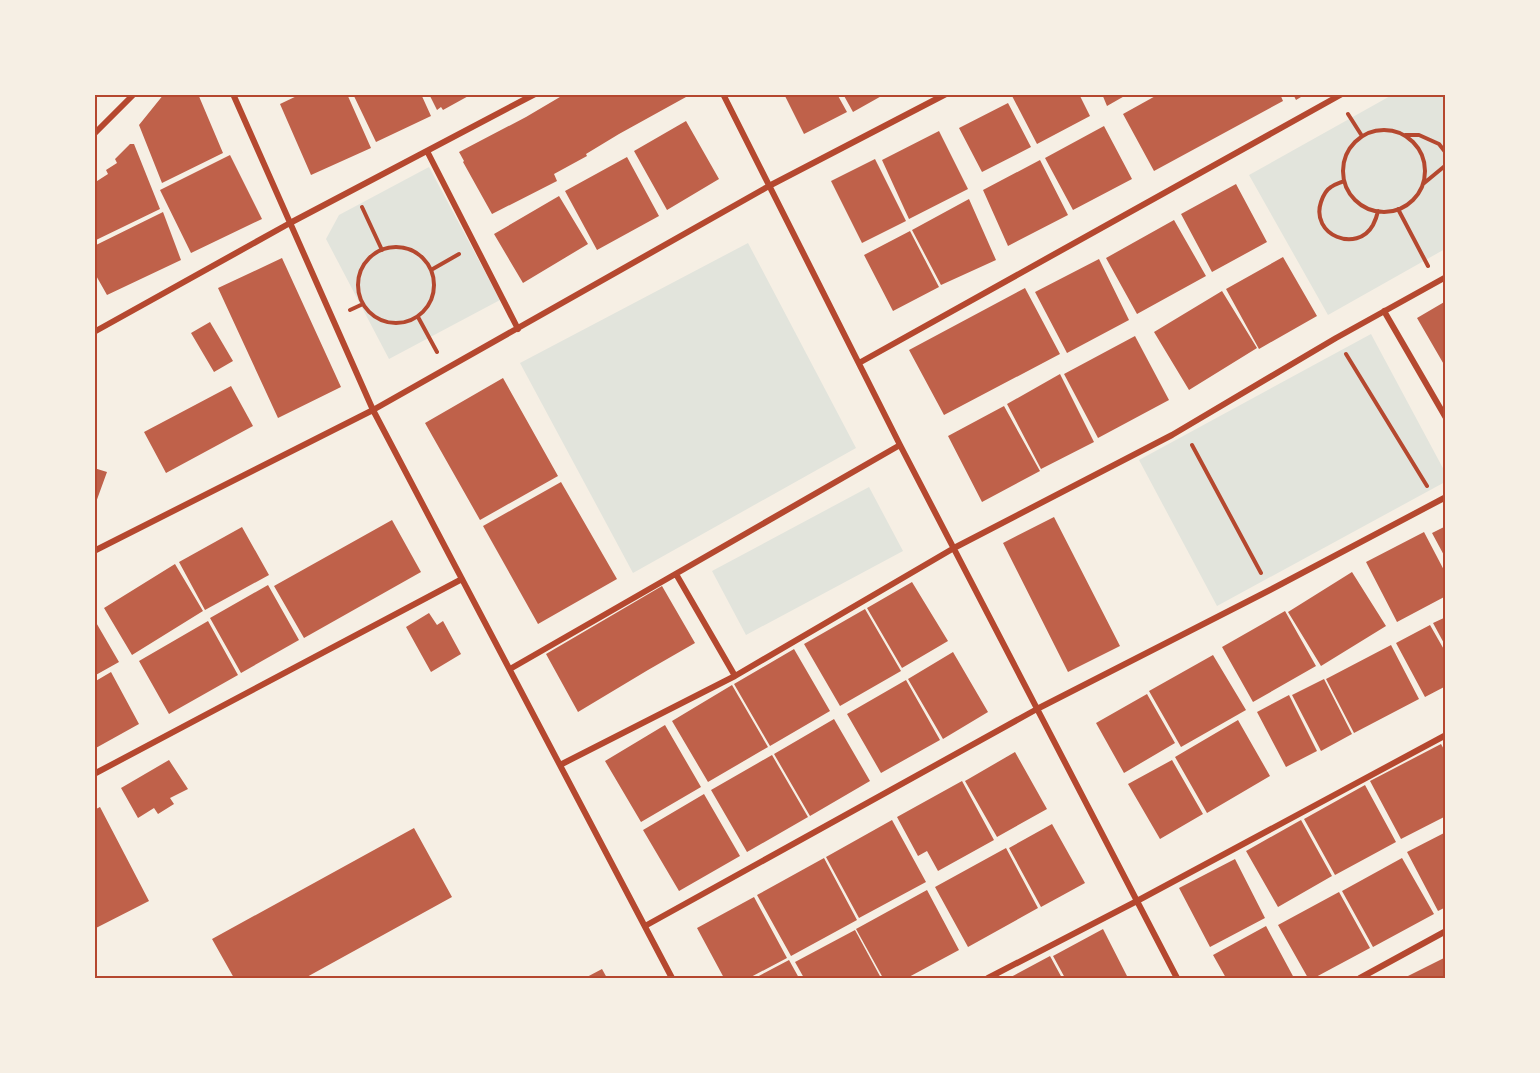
<svg xmlns="http://www.w3.org/2000/svg" width="1540" height="1073" font-family="Inter,sans-serif">
<rect width="100%" height="100%" fill="#f6efe4"/>
<path fill="#e2e4dc" d="M1392,95H1443L1445,99V249L1328,315L1249,175Z
M429,167L500,300L389,359L326,239L339,215Z
M748,243L856,448L633,573L520,363Z
M1371,334L1445,472V482L1217,606L1139,460Z
M869,487L903,551L746,635L712,571Z"/>
<path fill="#bf614a" d="M164,94H198L223,153L162,183L139,125Z
M301,94H347L371,148L311,175L280,104Z
M353,94H421L431,116L376,142Z
M429,94H472L443,110L441,107L437,110Z
M565,94H684L686,97L619,134L586,154L587,156L554,174L557,181L492,214L463,162L464,161L459,152L526,117Z
M784,94H837L847,112L804,134Z
M843,94H885L853,112Z
M1011,94H1079L1090,116L1037,144Z
M1102,94H1128L1107,106Z
M1159,94H1280L1283,101L1154,171L1123,114Z
M1293,94H1306L1296,100Z
M1008,103L1031,147L982,172L959,128Z
M686,121L719,179L667,210L634,151Z
M1104,126L1132,179L1073,210L1045,158Z
M939,131L968,189L909,219L882,160Z
M130,144H134L160,209L94,241V183L108,174L106,170L117,163L115,159Z
M230,155L262,219L191,253L160,190Z
M627,157L659,216L597,250L565,191Z
M875,159L906,221L862,243L831,181Z
M1040,160L1068,215L1008,246L983,190Z
M1236,184L1267,242L1212,272L1181,214Z
M559,196L588,244L523,283L494,234Z
M969,199L996,260L941,285L912,230Z
M163,212L181,260L107,295L94,272V246Z
M1174,220L1206,276L1137,314L1106,258Z
M910,231L939,287L893,311L864,255Z
M1283,257L1317,316L1259,349L1226,289Z
M282,258L341,387L278,418L218,288Z
M1099,259L1129,320L1067,353L1035,292Z
M1025,288L1060,354L944,415L909,350Z
M1222,291L1257,348L1189,390L1154,332Z
M1446,301V368L1417,318Z
M210,322L233,361L214,372L191,333Z
M1135,336L1169,400L1098,438L1064,374Z
M1060,374L1094,442L1041,469L1007,404Z
M503,378L558,476L480,520L425,423Z
M231,386L253,426L166,473L144,432Z
M1004,406L1040,471L982,502L948,436Z
M94,468L107,472L95,505H94Z
M561,482L617,579L538,624L483,526Z
M1054,517L1120,646L1068,672L1003,543Z
M392,520L421,572L304,638L274,586Z
M1446,526V559L1432,533Z
M242,527L269,575L205,610L179,562Z
M1424,532L1446,574V596L1397,622L1366,562Z
M175,564L203,611L132,655L104,608Z
M1352,572L1386,626L1321,666L1288,612Z
M912,582L948,641L902,668L867,608Z
M268,585L299,640L241,673L210,618Z
M662,586L695,643L648,670L578,712L546,654Z
M865,609L901,671L840,706L804,644Z
M1285,611L1316,666L1253,702L1222,647Z
M429,613L437,625L443,621L461,654L431,672L406,627Z
M1446,617V647L1433,623Z
M94,619L119,662L94,676Z
M208,621L238,675L169,714L139,661Z
M1430,625L1446,653V686L1425,697L1396,643Z
M1391,645L1419,699L1354,733L1326,679Z
M794,649L830,711L770,746L734,684Z
M953,652L988,712L943,739L908,679Z
M1213,655L1246,710L1181,747L1149,691Z
M111,672L139,724L94,749V682Z
M1324,679L1352,734L1321,751L1292,695Z
M906,680L940,740L881,773L847,714Z
M732,685L768,747L708,782L672,721Z
M1147,694L1175,743L1124,773L1096,723Z
M1289,695L1317,751L1286,767L1257,712Z
M834,719L870,781L810,816L774,754Z
M1238,720L1270,776L1207,813L1175,757Z
M665,725L701,787L641,822L605,761Z
M1441,744L1446,753V816L1401,839L1370,781Z
M1015,752L1047,809L997,837L965,781Z
M772,755L808,817L747,852L711,790Z
M169,760L188,789L170,798L174,804L158,814L154,808L138,818L121,788Z
M1172,760L1203,814L1160,839L1128,784Z
M962,781L994,840L938,871L927,851L918,856L897,817Z
M1365,785L1396,842L1335,875L1304,819Z
M704,794L740,856L679,891L643,830Z
M100,807L149,901L94,929V810Z
M892,820L926,882L859,918L826,857Z
M1301,820L1332,876L1278,907L1246,851Z
M1052,824L1085,883L1041,907L1009,848Z
M414,828L452,897L305,978H234L212,939Z
M1446,832V907L1438,911L1407,852Z
M1006,848L1038,908L968,947L935,887Z
M824,858L857,920L791,956L757,895Z
M1402,858L1434,914L1373,947L1342,891Z
M1235,859L1265,918L1210,947L1179,888Z
M927,890L959,950L907,978H883L856,929Z
M1339,892L1370,948L1314,978H1308L1278,925Z
M754,897L787,958L749,978H724L697,928Z
M1266,926L1294,978H1226L1213,955Z
M1103,929L1128,978H1065L1053,956Z
M855,930L881,978H804L795,962Z
M1050,956L1062,978H1009Z
M1446,957V978H1404Z
M789,960L799,978H755Z
M602,969L607,978H585Z"/>
<g fill="none" stroke-linecap="round" stroke-linejoin="round">
<path stroke="#b5482f" stroke-width="4" d="M1348,114L1362,136
M1343 171a41 41 0 1 1 82 0a41 41 0 1 1-82 0Z
M1405,135H1419L1439,144L1446,153
M1344,181C1340,183 1335,184 1331,187C1326,190 1323,196 1321,202C1310,235 1357,254 1373,225C1375,221 1377,216 1378,211
M1423,184L1446,165
M362,207L382,250
M1398,209L1428,266
M358 285a38 38 0 1 1 76 0a38 38 0 1 1-76 0Z
M431,270L459,254
M350,310L363,304
M418,317L437,352
M1346,354L1427,486
M1192,445L1261,573"/>
<path stroke="#b5482f" stroke-width="6" d="M233,94L373,410L672,978
M723,94L900,445L1177,978
M94,134L134,94
M427,151L518,329
M1384,311L1446,418
M94,332L290,223L535,94
M859,363L1342,94
M94,551L373,410L769,186L946,94
M676,574L735,676
M510,669L900,445
M560,765L735,676L954,548L1172,435L1336,338L1446,277
M94,774L462,579
M645,926L1037,709L1270,590L1446,497
M988,978L1137,901L1446,735
M1360,978L1446,931"/>
</g>
<rect width="1540" height="1073" fill="none" stroke="#f6efe4" stroke-width="192"/>
<rect x="96" y="96" width="1348" height="881" fill="none" stroke="#b5482f" stroke-width="2"/>
</svg>
